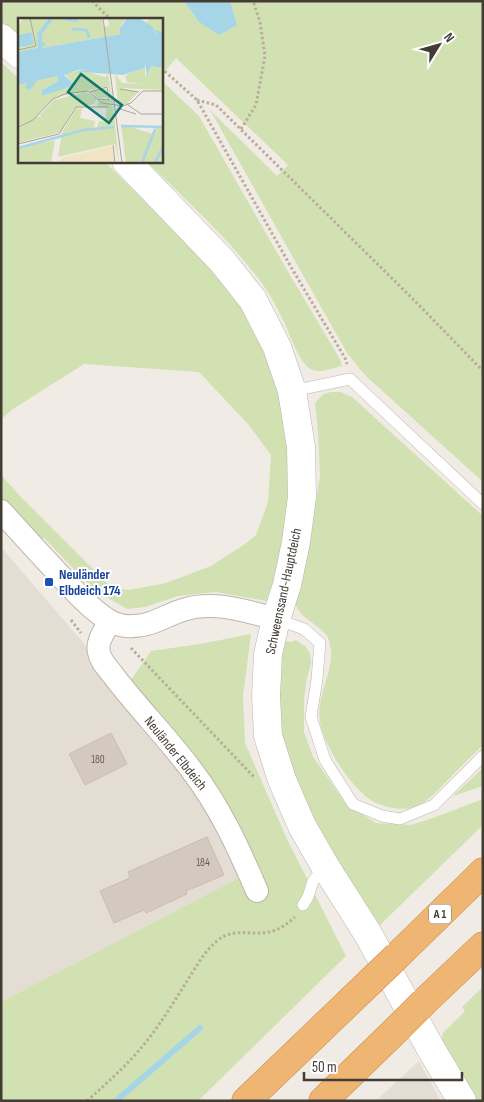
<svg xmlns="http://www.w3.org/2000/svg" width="484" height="1102" font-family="'Sofia Sans Condensed',sans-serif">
<rect width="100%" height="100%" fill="#f0ece5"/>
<path fill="#e4ddd4" d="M1,547L124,690L195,770L246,874L1,1002Z
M419,1061L441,1101H376Z"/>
<path fill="#d1e1b2" d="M1,1H184L199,22L237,25L230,1H483V482L367,377L359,368L347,353L210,110L277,176L288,165L176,58L161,76V19H19V38L1,22Z
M1,62L19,79V161H104L177,233L214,273L241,307L266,351L280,395L288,449V499L284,542L274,579L266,601L216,592L178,596L145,607L127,609L94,590L44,538L39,541L1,500V475L22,498L112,588L129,590L166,583L211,566L245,544L256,535L268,502L271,455L248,424L199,372L84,364L13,409L1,419Z
M161,80L199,116L287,270L340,359L342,366C332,368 318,375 309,368C298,360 289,331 282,318C275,303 265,286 254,273C222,232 183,197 146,161H161Z
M331,392H341L352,397L483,516V745C471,757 459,768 448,780C439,789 427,803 415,807C403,811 386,808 374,802C352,790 324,746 320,722C316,696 333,673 331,651C330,646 329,639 327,636C319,624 295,616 295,600C295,589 300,573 302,562L306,561L320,476L318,431L315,404L318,399L324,394Z
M251,634L243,696L245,743L286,837L346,956L198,1101H1V1002L246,874L190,768L124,690L151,651L200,644Z
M296,640L306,647L310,654L311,664L307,678L304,699V732L313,757L347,805L376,823L411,825L430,819L483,799V825L380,925L334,859L295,790L278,727L277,682L284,641L291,642Z
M483,768V786L453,796Z
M483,987V1101H473L440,1050L443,1033L465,1011L462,1007Z"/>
<path fill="#a7d5e8" d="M184,1H230L237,25L219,35L199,22Z"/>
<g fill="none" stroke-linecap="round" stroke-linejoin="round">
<path stroke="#a7d5e8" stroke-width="6" d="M116,1101L200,1028"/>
</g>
<path fill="#d4c9bf" stroke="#cbbdb0" d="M111,733L127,764L85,785L69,754Z
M207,837L224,875L186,891L187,894L146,913L144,910L114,923L100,891L130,878L128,872Z"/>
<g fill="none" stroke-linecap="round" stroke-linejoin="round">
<defs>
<path id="service" d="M292,391L350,379L483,504
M276,619L304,629L320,643L317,679L311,717L325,760L353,804L382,816L400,819L434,805L483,756
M303,905L308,897L313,881L325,866"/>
<path id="minor" d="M1,511C19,531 37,551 55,570C71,587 88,607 108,620C115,624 125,627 133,626C152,626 166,615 183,610C214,600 245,611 276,619
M110,621C105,630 96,642 99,652C100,661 108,668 113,675C137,707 166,736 190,768C220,807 238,847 257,891"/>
<path id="tertiary" d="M1,38L19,54
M126,161L223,262L253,300L277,347L292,391L301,447L302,497L296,542L287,585L276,619L268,654L266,696L268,736L282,780L302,826L325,866L368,934L431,1049L462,1101"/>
<path id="motorway" d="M397,956L483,872
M424,1002L483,946
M246,1101L371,981
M323,1101L397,1029"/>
</defs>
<use href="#service" stroke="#beb5ac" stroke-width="12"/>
<use href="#minor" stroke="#beb5ac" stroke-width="24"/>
<use href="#tertiary" stroke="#beb5ac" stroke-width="29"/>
<use href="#motorway" stroke="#cc8a44" stroke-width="29"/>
<path stroke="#bbac9b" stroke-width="3" stroke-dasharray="2.5 2.5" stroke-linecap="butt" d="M92,1L110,19
M161,68L197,100L291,267L345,358L347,364
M197,100L216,105L415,301L483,371
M241,129L256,105L265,56L260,22L253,1
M71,620L81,633
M131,648L254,777
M87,1101C109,1081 131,1062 149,1038C163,1020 175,1000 187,981C196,967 204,952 217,941C232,927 252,936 269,932C279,930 287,924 295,917"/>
<use href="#service" stroke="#fff" stroke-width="11"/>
<use href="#minor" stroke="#fff" stroke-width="22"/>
<use href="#tertiary" stroke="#fff" stroke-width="28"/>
<use href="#motorway" stroke="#eeb672" stroke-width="28"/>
<defs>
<path id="motorway-bridge" d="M371,981L397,956
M397,1029L424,1002"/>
</defs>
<use href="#motorway-bridge" stroke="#cc8a44" stroke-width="29" stroke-linecap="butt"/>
<use href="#motorway-bridge" stroke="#eeb672" stroke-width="28"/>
</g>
<rect fill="#1a4fb4" stroke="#fff" stroke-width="2" x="44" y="577" width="10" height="10" rx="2.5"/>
<g text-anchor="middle" stroke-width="4" stroke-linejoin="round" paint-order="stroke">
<g font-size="11" fill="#665f58">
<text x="98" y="763">180</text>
<text x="203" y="866">184</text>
</g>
<rect fill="#fff" stroke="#7b7672" stroke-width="1" x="429" y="904.5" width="22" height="19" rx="4"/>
<g font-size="12" font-weight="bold" fill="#423c35">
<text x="440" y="918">A 1</text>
</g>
<g font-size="14" font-weight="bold" fill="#164399" stroke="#fff" text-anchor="start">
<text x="59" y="579">Neuländer<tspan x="59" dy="16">Elbdeich 174</tspan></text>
</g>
<g font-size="14" fill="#423c35" stroke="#fff">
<text transform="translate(283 591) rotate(-78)" y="5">Schweenssand-Hauptdeich</text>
<text transform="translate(176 753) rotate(51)" y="5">Neuländer Elbdeich</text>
</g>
</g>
<g transform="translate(18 18)">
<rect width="145" height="145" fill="#f0ece5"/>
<path d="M6,0H31L19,18L21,31L0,34V30H4L13,14L0,17V7ZM36,0H84L85,9L91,8L90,0H109L103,7V16L24,30V14ZM120,0L128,4L132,0H145V14L137,13V18L135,9ZM127,46V57H130L133,48L145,50V72L102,70L120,74L108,87L100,86L97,56L104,65L126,66L109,64L107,58ZM71,50L70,54L87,59L90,55L95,86L84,84L83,81L89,83L92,82V79L80,80L73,73L87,70L92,78L90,68L38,79L15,101L0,108V67L9,65L8,70L12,72L16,64H12L39,57L40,63L24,72L25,78L40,70L56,67L47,56ZM68,74L79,81L76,86L55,91L43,114L0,125V109L20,98L23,100L22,97L36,82ZM80,82L95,88L101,145L97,126L40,139L44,115L57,91L64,90L62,100L77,103L76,110H79L81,103L87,104L89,90L79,89ZM103,106L135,116L138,109H145V145H108ZM37,122L33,145H0V130Z" fill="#d1e1b2"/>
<path d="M94,128L97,145H42L43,140Z" fill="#f2e3c4"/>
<path d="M31,0H36L24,16V24L28,26L24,30L103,16L101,12L109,0H121L135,9L138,18L137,12L145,14V50L133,48L129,58L127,46L126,50L105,57L65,54L62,55L58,54L59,57L57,54L72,51L60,52L46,57L57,67L24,78V72L40,63L39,58L12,64L19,63L12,72L7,70L9,65L0,67V34L20,30L19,16ZM13,14L16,26L0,30V17Z" fill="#a7d5e8"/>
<path fill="none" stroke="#a7d5e8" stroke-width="2.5" d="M43,0L60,3M54,11L69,12L71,20M103,108L145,109M0,130L66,112L96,109M124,145L137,111M137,145L145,128"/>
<path fill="none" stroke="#aaa69f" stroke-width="1" d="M85,0L104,145M0,32L18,28L12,0M102,71L121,74M72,74L89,69L91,82L80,81M110,87L123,96H145M102,91L118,96M0,109L15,102L35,81L47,76L70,73L84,85L105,88L113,85L125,73H145M0,126L41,116L58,89H90M95,127L97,145"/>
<path fill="#0f766e" fill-opacity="0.15" stroke="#0f766e" stroke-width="2.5" d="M63,56L104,87L91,105L50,74Z"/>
<rect width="145" height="145" fill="none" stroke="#423c35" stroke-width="2.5"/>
</g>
<rect width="484" height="1102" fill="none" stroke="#423c35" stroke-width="5"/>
<g transform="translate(439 45) rotate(53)" stroke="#ffffff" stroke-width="4" paint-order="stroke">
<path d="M0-4L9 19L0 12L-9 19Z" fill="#423c35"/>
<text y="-8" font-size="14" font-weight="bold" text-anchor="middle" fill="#423c35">N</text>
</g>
<path d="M304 1072v8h158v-8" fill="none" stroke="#423c35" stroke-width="2.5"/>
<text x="312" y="1072" font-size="15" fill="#423c35" stroke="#ffffff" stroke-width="4" paint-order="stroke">50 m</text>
</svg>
